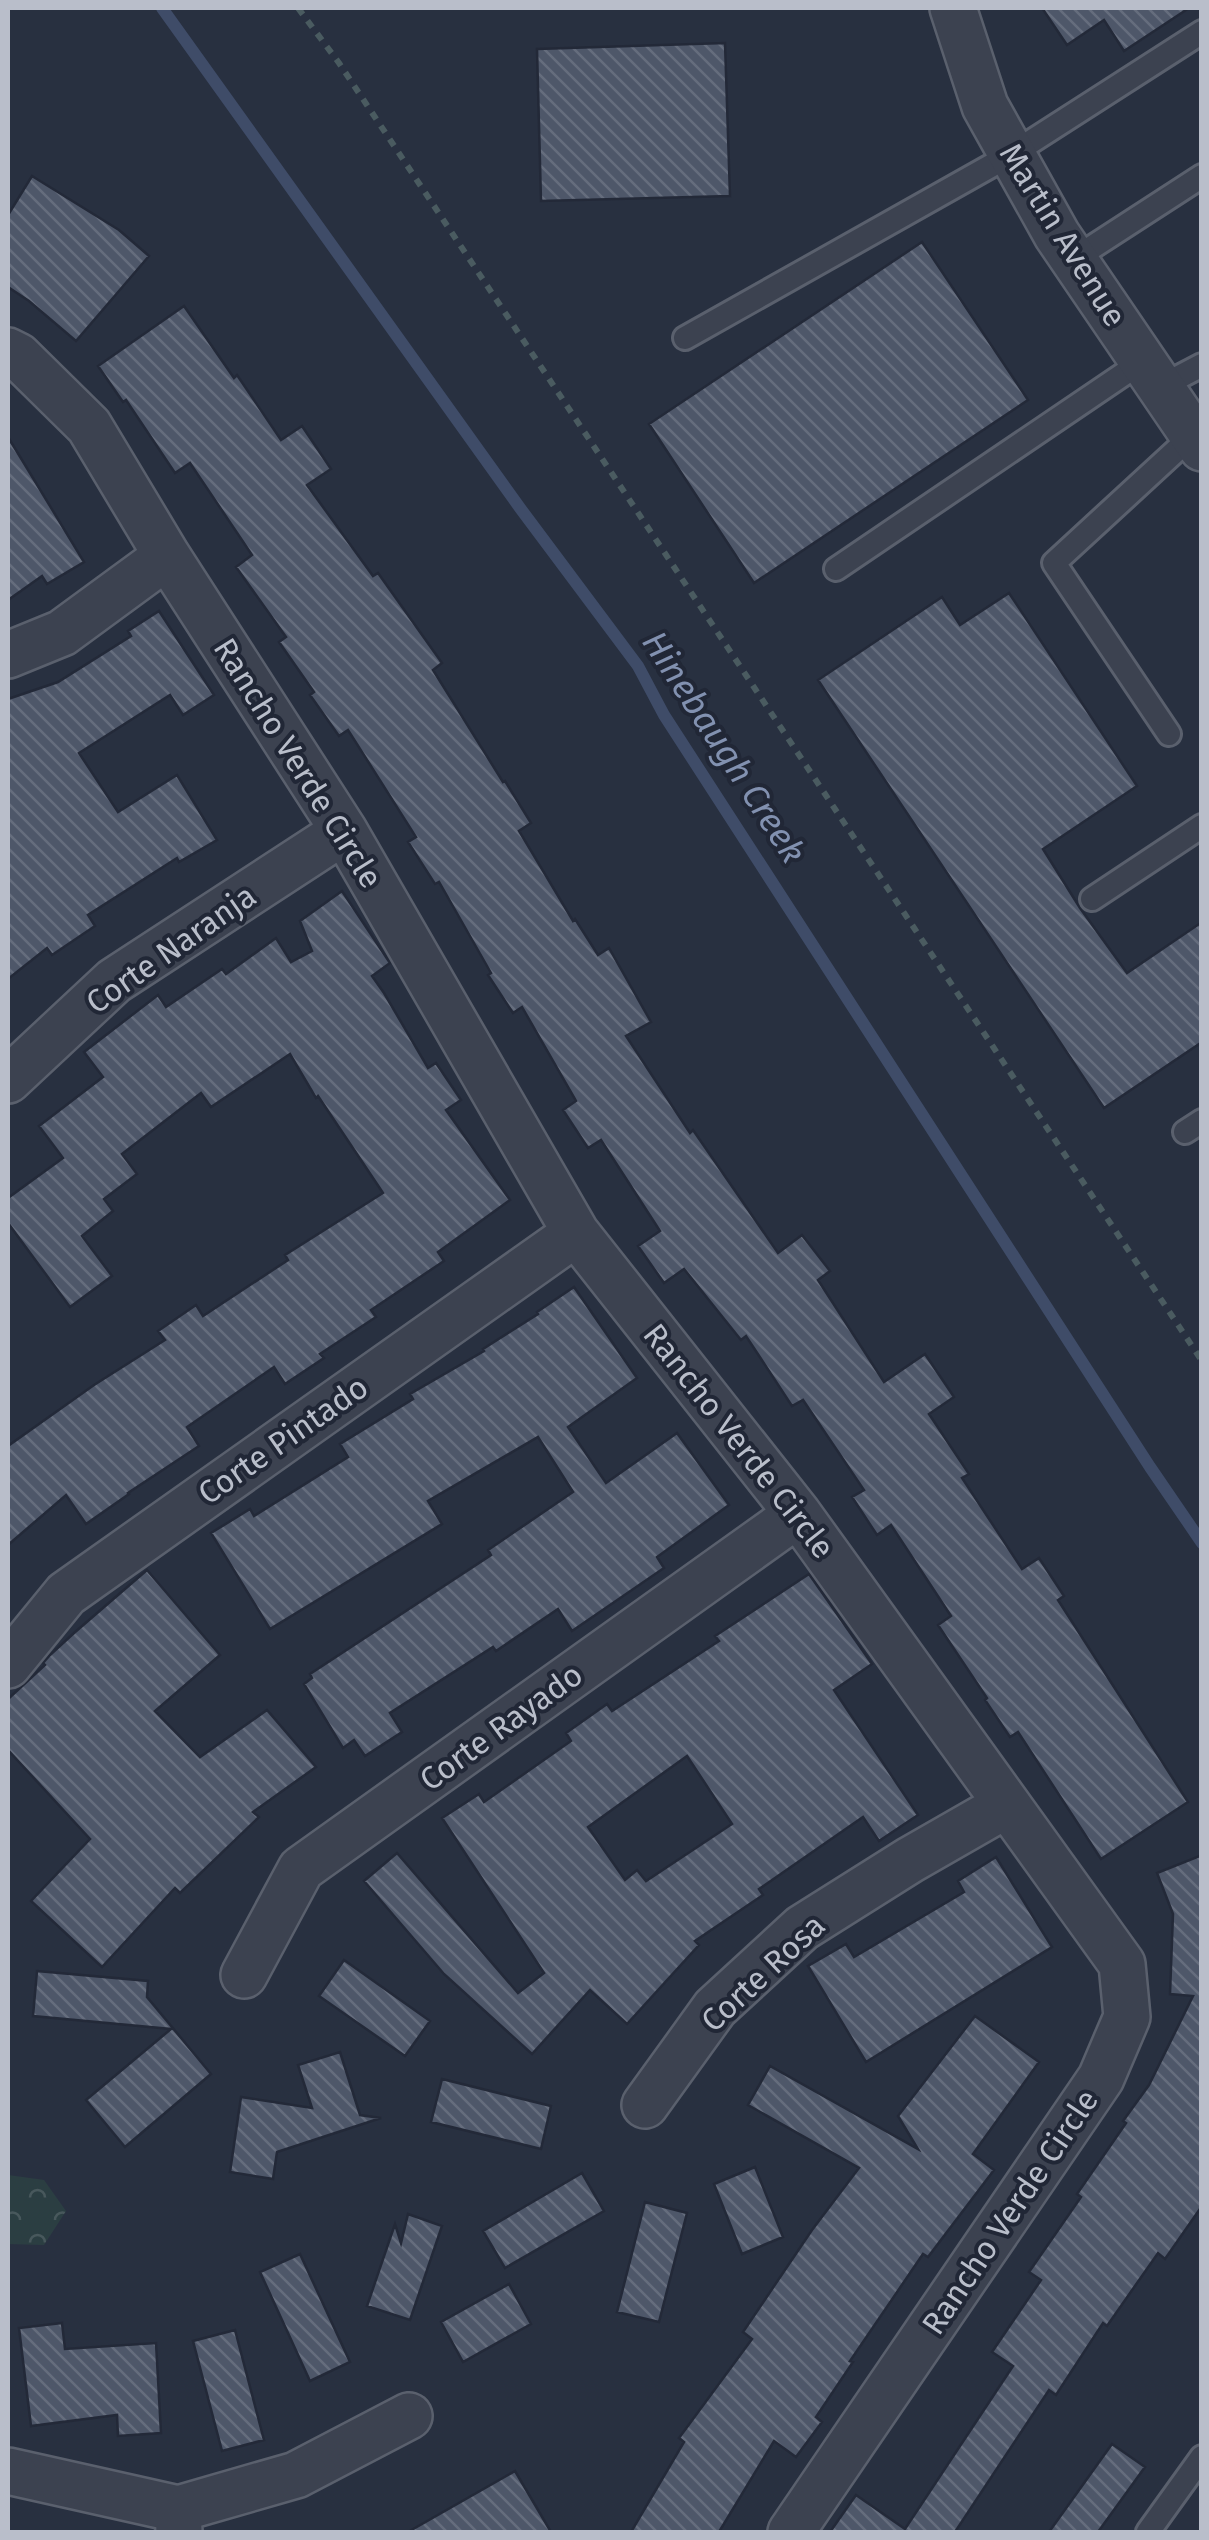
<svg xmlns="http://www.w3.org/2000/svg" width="1209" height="2540" font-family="'Fira Sans',sans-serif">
<defs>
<pattern id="park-crowns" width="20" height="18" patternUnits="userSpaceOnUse" patternTransform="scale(2.5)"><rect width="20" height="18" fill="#2b3e42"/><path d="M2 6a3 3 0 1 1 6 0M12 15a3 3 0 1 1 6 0" fill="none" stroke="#48585c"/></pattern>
<pattern id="building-back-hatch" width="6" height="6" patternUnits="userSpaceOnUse" patternTransform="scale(2.5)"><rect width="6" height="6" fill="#4e5769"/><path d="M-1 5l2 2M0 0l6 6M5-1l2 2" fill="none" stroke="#656d7d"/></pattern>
</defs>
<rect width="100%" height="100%" fill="#283040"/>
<path fill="url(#park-crowns)" d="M8,2175L44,2180L66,2211L44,2245L8,2244Z"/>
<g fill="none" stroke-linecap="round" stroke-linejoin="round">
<path stroke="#3f4c68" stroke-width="12" d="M162,8L520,508L638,666L664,715L1150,1467L1202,1543"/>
</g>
<path fill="url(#building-back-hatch)" stroke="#232938" stroke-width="2.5" fill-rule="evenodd" d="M1042,8H1189L1124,51L1104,20L1067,45Z
M725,43L730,196L541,201L537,49Z
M32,176L119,230L149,256L76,341L29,301L8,287V215Z
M922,242L1028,400L754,583L649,424Z
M184,306L234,378L237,375L281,440L302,426L331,469L307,485L373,576L378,573L442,663L433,670L503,782L505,781L531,823L519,831L573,921L575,919L598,955L609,948L651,1022L626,1036L690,1133L693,1130L778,1253L802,1235L830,1271L818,1280L884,1382L925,1354L954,1397L929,1414L969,1474L962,1478L1022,1569L1039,1558L1064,1596L1058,1600L1188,1802L1101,1859L1018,1732L1010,1737L985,1700L987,1698L938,1625L951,1616L891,1525L877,1535L852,1497L864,1490L803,1400L792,1406L746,1336L741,1340L684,1269L664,1283L638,1246L660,1231L601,1140L588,1148L563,1110L576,1101L522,1007L513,1013L488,975L491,973L439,882L435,884L408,842L416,837L348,730L339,736L310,695L314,692L279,642L286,637L236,567L252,555L190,463L175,473L126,400L123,402L98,366Z
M8,437L84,562L47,584L42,576L8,600Z
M1009,593L1137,786L1043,849L1080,908L1127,973L1202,922V1042L1104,1108L818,680L942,597L960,625Z
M159,611L214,695L183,715L170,695L79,753L118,812L177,775L217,840L179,862L177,858L88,915L95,926L52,955L47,948L8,979V699L58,682L131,636L128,631Z
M342,891L390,963L372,976L384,993L428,1068L436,1063L461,1100L446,1110L510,1200L438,1252L444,1261L371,1310L376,1317L320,1354L324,1358L285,1384L274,1367L187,1427L199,1446L128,1493L129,1494L86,1524L66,1495L8,1545V1446L94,1385L165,1340L158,1331L196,1305L203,1316L288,1260L285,1255L383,1193L318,1096L316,1098L290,1054L211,1107L201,1093L122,1154L137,1174L104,1199L113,1211L82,1236L112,1276L70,1307L8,1223V1198L63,1158L39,1126L103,1077L84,1052L158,995L166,1007L222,969L226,974L276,938L291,962L312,951L300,921Z
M574,1287L637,1378L568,1427L606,1483L677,1433L729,1505L657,1557L664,1568L572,1631L558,1609L496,1651L493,1647L390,1713L402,1732L365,1756L354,1740L343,1748L304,1684L312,1678L310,1674L491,1555L488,1550L573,1492L538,1437L428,1501L442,1524L270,1629L211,1533L250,1509L254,1516L348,1457L340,1444L413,1399L410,1394L484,1351L483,1349L538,1314L537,1312Z
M147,1570L220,1655L155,1711L200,1757L267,1710L316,1767L253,1812L259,1817L180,1893L175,1888L102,1967L31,1901L90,1839L8,1750V1699L45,1665L43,1663L50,1655L74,1633Z
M809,1574L872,1664L834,1690L918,1815L879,1841L863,1817L759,1889L763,1895L695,1941L699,1945L627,2024L590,1990L532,2054L444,1974L364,1881L397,1853L518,1993L544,1973L442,1818L479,1794L484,1802L571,1741L566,1733L607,1704L612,1711L719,1641L715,1636ZM687,1756L732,1824L646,1881L637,1870L625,1880L588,1827Z
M1202,1855V2206L1165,2259L1158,2253L1107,2326L1103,2323L1056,2395L1049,2390L955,2532H830L856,2495L905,2529L1013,2366L992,2352L1041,2280L1029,2272L1081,2197L1077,2194L1126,2123L1123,2121L1149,2085L1193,1996L1170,1994L1173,1914L1157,1873Z
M996,1857L1052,1947L866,2062L808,1966L846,1944L854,1957L964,1892L958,1881Z
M344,1960L430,2021L405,2056L319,1996Z
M37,1971L148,1981L147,1997L211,2074L125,2147L86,2100L171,2029L33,2016Z
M975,2016L1039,2062L973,2154L994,2170L928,2257L923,2254L850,2361L853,2362L816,2417L822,2422L796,2457L774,2441L719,2532H631L684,2442L679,2438L752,2339L743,2332L812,2230L859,2168L748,2105L770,2066L918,2149L898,2116Z
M340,2052L360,2115L381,2118L277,2152L273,2179L230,2172L241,2097L312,2108L298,2065Z
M442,2079L551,2106L541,2149L431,2122Z
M755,2167L783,2237L742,2254L714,2184Z
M582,2173L604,2211L505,2268L483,2231Z
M645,2202L687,2213L659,2322L617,2312Z
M408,2214L442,2226L410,2320L367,2306L395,2224L401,2243Z
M300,2254L350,2362L310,2381L260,2272Z
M509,2284L531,2324L463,2362L441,2322Z
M62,2323L65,2349L156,2343L161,2433L118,2436L117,2415L31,2426L19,2328Z
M235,2330L264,2440L222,2451L193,2341Z
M1112,2444L1145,2467L1098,2532H1049Z
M515,2471L551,2532H408Z"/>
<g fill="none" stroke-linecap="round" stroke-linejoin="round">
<defs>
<path id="lane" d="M1074,259L1202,176
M685,338L1012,154L1202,32
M1160,387L1202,365
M836,569L1143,361
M1169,734L1054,563L1193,435
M1092,899L1202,826
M1185,1132L1202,1121
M1148,2532L1202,2457"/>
<path id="street" d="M953,8L985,106L1057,235L1202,448
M8,351L18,356L89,426L167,556L344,831L576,1233L798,1514L1122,1964L1127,2017L1101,2078L791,2532
M8,655L62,633L167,556
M8,1080L114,981L344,831
M8,1665L66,1594L576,1233
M244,1975L301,1869L798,1514
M645,2105L715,2008L802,1928L910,1860L1006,1805
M8,2471L178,2509
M179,2532L178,2509L296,2475L409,2416"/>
</defs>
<use href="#lane" stroke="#5a606d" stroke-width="28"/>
<use href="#street" stroke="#5a606d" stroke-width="50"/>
<path stroke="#4a5b60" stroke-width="6" stroke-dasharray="8 8" stroke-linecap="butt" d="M298,8L339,63L1202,1361"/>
<use href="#lane" stroke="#3c4250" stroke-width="22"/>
<use href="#street" stroke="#3c4250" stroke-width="45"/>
</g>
<g text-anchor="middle" stroke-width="8" stroke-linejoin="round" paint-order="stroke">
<g font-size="32" fill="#b9beca" stroke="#212736">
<text transform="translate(1063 235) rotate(58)" y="11">Martin Avenue</text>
<text transform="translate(298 763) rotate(58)" y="11">Rancho Verde Circle</text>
<text transform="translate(171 949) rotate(-35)" y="11">Corte Naranja</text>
<text transform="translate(283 1440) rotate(-35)" y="11">Corte Pintado</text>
<text transform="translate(739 1441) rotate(52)" y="11">Rancho Verde Circle</text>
<text transform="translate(501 1727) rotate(-36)" y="11">Corte Rayado</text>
<text transform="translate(763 1973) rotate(-43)" y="11">Corte Rosa</text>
<text transform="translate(1010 2212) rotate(-56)" y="11">Rancho Verde Circle</text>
</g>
<g font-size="35" font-style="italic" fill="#8291b0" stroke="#212736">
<text transform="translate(724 747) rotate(57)" y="12">Hinebaugh Creek</text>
</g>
</g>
<rect width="1209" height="2540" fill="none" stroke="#b9beca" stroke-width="20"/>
</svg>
